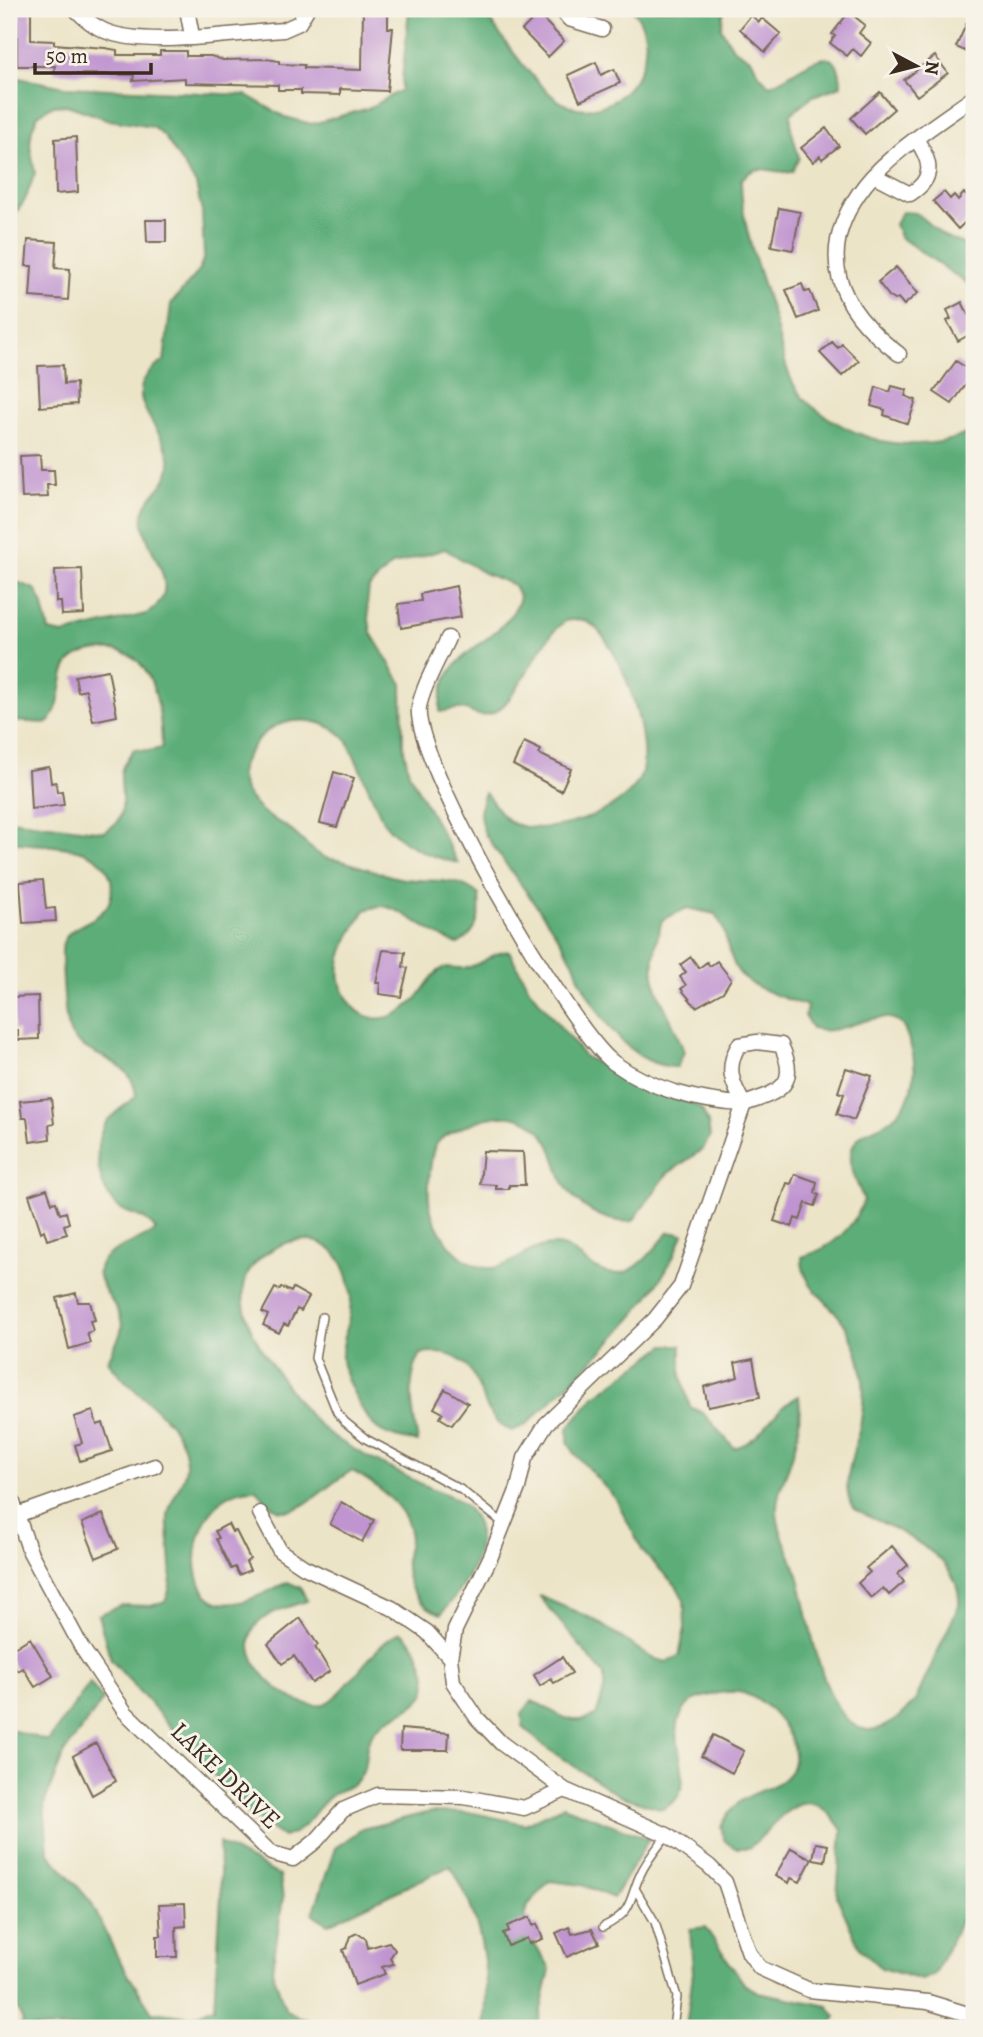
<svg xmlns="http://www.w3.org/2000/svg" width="983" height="2037" font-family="Alegreya,serif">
<rect width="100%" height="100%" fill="#f7f3e8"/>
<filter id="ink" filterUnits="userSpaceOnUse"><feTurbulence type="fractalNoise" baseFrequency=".0143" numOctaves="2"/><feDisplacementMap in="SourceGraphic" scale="14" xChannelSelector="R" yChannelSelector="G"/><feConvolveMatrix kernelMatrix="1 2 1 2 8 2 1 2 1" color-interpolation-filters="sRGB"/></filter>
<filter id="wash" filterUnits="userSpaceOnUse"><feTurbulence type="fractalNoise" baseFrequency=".00686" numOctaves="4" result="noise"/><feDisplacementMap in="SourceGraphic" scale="28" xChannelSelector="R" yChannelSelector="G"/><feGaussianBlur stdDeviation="1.57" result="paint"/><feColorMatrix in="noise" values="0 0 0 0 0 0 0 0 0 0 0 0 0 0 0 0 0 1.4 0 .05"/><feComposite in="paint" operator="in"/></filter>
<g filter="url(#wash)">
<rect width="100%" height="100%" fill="#ece4c7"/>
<path fill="#5dad79" stroke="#4c6c4c" stroke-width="2" d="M409,9H483C498,33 542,96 567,105C621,126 670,51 632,9H724L721,28L733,48L752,60L758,73L769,85C791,80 840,27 841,86L813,96L791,114V128L799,158L792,172C769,174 759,160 741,180C741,230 761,272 774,319C782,346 785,382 807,402C834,425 872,444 908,444C931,444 955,442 974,429V1893L935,1974L922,1980L881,1968L860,1949L837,1897L842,1830C804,1772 781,1822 749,1848H735L724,1840L721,1826C726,1818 730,1810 737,1804C754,1788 790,1789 794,1761C797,1733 768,1701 743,1693C732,1690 722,1692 711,1695C705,1697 696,1698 691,1702C653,1734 711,1787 662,1809L620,1796L545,1747L523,1727L522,1713L532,1701C558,1711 566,1728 596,1716L604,1690V1675L539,1596L593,1619L652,1658L667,1662L679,1656L685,1628L684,1600L677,1587L643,1552L616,1499L575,1454L568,1442V1428L594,1397L665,1345H681V1375L690,1407L703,1413L734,1448C765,1440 772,1408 799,1396C801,1416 798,1440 791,1460C786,1476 776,1493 777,1511C778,1536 794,1557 800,1582C813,1634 833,1795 915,1701L959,1605C962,1561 912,1538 879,1521C872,1518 861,1514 855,1509C837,1492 856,1447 860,1426C863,1410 865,1390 862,1373C860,1356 850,1331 840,1318C825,1298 801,1284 802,1257C832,1248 853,1230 864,1200C857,1183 845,1162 854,1144C861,1131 874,1130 885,1123C911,1108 920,1075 911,1047C908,1038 905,1025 896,1020C872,1009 843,1037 812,1029L805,1016L807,1006C785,998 745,988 735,966C726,948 727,930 715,914L687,908L662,920C641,992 663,990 684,1052L677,1067C632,1068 600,1018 581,982C577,975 576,965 571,958C547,915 512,876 485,834C479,818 478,809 485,793C494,802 502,819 514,824C550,837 620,814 639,780C656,747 620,637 586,621C579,618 572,620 565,621C534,644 516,710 487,715C475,717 472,711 462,709C456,708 446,711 440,712C438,647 502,648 520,598L514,585L484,573L445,549L392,565L369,587L367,605L371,633L402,684L403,745L409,773L458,863C430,857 401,845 383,821L348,742C332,722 305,716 281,724C264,729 252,746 244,761C231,787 261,814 280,823C296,831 307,848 322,856C327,860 336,859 342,861C361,866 380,874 399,878C427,884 457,874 479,895C481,916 478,933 458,944C433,937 405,909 382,906C377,906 370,909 365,910C351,933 331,962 343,990C359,1026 389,1026 415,1000C424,991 431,973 444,968C452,966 461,970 470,967C485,962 493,952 509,951L530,990L585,1057L662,1095L690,1101L702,1110L708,1123L710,1136L703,1149L667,1174L633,1221C607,1224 575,1207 563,1182C557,1169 556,1155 548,1142C528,1108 496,1112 465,1126C453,1132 436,1137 433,1152C430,1165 428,1186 429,1200C431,1229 465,1276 498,1267C517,1262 531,1246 552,1245C564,1244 571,1250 580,1257C622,1293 641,1265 669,1232L683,1234C659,1304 579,1374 526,1425L512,1431C467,1415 493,1344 421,1354C405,1379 413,1413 418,1442C405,1439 389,1437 378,1429C364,1419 340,1371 342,1354C344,1331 354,1312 350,1287C343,1244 310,1229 273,1249C224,1276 245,1326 270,1362C289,1389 311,1424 340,1441C364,1456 390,1468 415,1481C427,1487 441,1491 454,1498C504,1527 468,1583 441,1614C418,1606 404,1584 406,1559C406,1549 412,1537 409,1527C403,1504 372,1481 352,1471C331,1479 298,1521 276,1509C269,1505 262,1495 256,1489C189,1488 179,1596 222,1603C244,1606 268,1591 288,1582L301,1588L307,1601C291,1606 265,1612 255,1627C233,1659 288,1708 320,1705C343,1702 370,1645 401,1632C413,1641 417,1649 422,1662C442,1712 393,1706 373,1733C363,1746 368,1761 362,1774C356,1786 340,1789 331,1796C311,1811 311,1829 283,1837L247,1812L111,1660L98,1615L122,1605L151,1606L165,1601C178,1575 166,1544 168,1516C169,1498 185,1485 186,1466C188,1420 130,1395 108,1361C112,1348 125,1333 121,1320C117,1300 83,1275 107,1256C121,1244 141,1242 156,1230C143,1212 127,1217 115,1204C98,1187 92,1147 104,1126C109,1115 127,1105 136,1096C132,1052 80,1061 68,1028C65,1020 60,950 63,943C69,925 92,924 104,910C111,903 113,891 111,880C102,840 41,847 9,842V820L104,832C131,818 120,798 121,774C121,766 129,756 134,749L149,751L162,748C161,710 155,645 103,650C90,651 78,653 69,663C58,676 65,702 48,723L9,721V579L35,589L42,602L49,631L63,634L146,614C187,589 148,557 143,524C138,498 171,487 170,463C167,426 110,394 164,361L171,304L199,271L204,256L202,212L196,184L164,136L153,127L109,120L67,105L52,106L38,115L32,129L30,144L35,173L25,200L15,214L9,217V76L65,87L246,95L285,117L312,124L369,108L401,90Z
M902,212L916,213L942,235L974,249V288L900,237L895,224Z
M90,1683L103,1700L64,1753L44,1804L48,1852L91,1902L119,1960L152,2012L191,2017L214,2007L221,1897L219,1843L280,1876L283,1898L272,1970L286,2011L327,2028H19L23,2022L9,1988V1726L12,1730L48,1741Z
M563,1806L649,1839L613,1898L583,1885L549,1881L528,1905L523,1926L550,1969L537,2028H484C491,1971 481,1914 450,1866L328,1924L313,1914L335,1848L362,1829L430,1812L474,1813L525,1824Z
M705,1927L745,1985L758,1992L828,2006L836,2017L828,2028H686L693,1972L690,1929Z"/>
<g id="blocks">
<path fill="#c094d0" d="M9,9H31V40L54,41V44L105,48L117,50V55H160V51H186V56H211L223,60L267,59L279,61V64L304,65V68L362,70L363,9H388V28H393L387,91L340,89V95L301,94V90H278V85L185,83V78L133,81L134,75L78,74L54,72L55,66H17V22H9Z
M973,9H974V55L956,47Z
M849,12L865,25L859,33L871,43L861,56L853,49L847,56L830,43L835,36L832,34Z
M538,14L564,41L548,57L522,30Z
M751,15L759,22L762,18L781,34L765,52L740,29Z
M935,56L948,73L917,96L904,80Z
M596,62L601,75L614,69L620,83L580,101L568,75Z
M880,92L894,109L865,134L851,118Z
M826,128L839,146L822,159L820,156L813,162L801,148Z
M76,137L78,192L56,194L55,139Z
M944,192L950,199L954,195L958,200L964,193L974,204V214L958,229L933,201Z
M779,208L800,212L793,250L771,246Z
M146,220H166V242H147Z
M28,240L57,242L55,268L70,269L68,300L30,297L32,266H26Z
M896,267L918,293L904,305L898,298L895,300L889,296L878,282Z
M802,284L805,292L810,291L818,311L798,319L786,290Z
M962,302L974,326V332L958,341L947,321L951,319L947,310Z
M832,342L838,348L842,344L859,361L842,376L820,353Z
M956,361L974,373L952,404L934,392Z
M63,365L64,384L76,383L77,404L40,407L38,366Z
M892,386L907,390L905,396L916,400L908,424L884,415L885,410L871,406L876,387L890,392Z
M40,455L41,470H54L55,485H47L48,497L22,498L20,456Z
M82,569L84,614L62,615L61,602H56L55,570Z
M456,586L461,617L401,628L398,604L421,601L420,594Z
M108,670L117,716L93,721L86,690L78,692L75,676Z
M524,742L541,750L539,754L571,769L561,791L513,765Z
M49,767L51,783L56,782L57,792L62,791L64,805L31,809L29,770Z
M334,772L354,778L337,827L320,823Z
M43,880L46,909L55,908L56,921L23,923L20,882Z
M383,950L405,952L403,967L408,968L401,997L379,994L380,983H376Z
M691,957L699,968L707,962L710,966L717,961L731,979L723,992L696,1007L681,989L686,985L680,977L686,972L680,965Z
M38,996L39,1039L18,1040V1030H14L12,997Z
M846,1068L872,1076L854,1120L837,1114L844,1094L838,1092Z
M51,1098L54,1124L49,1125L50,1139L30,1142L27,1118H22L20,1101Z
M483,1151L523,1152L525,1185H509V1189H496V1185L480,1184Z
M795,1174L817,1182L815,1193L819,1195L815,1206L806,1203L800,1220L795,1218L792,1227L774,1221L787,1183L791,1184Z
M47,1189L52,1203L56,1202L60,1214L66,1212L69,1223L64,1225L67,1234L47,1240L44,1230L41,1232L29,1195Z
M281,1287L291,1292L293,1288L309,1297L301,1311L297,1309L288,1326L284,1324L279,1333L263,1325L268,1315L262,1312L275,1288L279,1290Z
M76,1293L78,1302H90L95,1320L90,1321L93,1331L87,1333L90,1343L69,1349L57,1298Z
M753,1359L760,1397L708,1407L704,1387L738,1377L735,1363Z
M445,1389L468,1403L452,1425L440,1418L443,1413L434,1408Z
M93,1411L97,1425L103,1423L112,1451L80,1461L75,1445L82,1443L74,1417Z
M341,1502L374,1520L362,1542L330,1524Z
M103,1514L118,1549L96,1558L82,1523Z
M228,1524L232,1532L236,1531L250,1559L246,1562L250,1570L239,1575L235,1567L231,1569L216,1539L219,1538L215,1531Z
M892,1546L908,1565L898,1574L904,1582L889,1595L883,1588L871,1598L858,1583L870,1572L866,1568Z
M300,1618L318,1645L315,1647L330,1671L312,1683L294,1656L282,1664L268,1644Z
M30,1638L53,1676L35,1687L23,1668L17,1671L9,1658V1651Z
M562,1657L572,1673L554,1683L551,1679L540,1686L534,1675Z
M401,1729L449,1733L448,1750H400Z
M713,1735L744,1751L732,1773L701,1756Z
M96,1743L116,1781L92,1795L73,1756Z
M816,1843L828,1845L825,1861L813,1859Z
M791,1848L812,1859L800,1882L791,1878L789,1883L775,1876Z
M185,1903L186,1926L176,1927L177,1957H157V1936H161L159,1904Z
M530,1917L533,1926L537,1924L543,1939L529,1944L527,1938L508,1946L503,1933L509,1931L507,1926Z
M569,1927L572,1934L592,1929L599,1943L567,1957L556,1933Z
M357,1933L366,1939L368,1948L389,1942L395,1950L390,1958L393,1964L382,1967L385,1974L355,1985L343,1950L347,1948L351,1936Z"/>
</g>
</g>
<g filter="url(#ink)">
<use href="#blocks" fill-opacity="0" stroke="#796b59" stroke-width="2"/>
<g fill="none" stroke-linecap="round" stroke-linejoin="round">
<defs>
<path id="service" d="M322,1317L315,1358L337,1412L345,1422L366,1439L460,1489L503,1523
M636,1890L655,1922L677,1997L673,2028
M603,1927C635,1911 628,1900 641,1873C647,1860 658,1847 667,1835"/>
<path id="minor" d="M75,9C84,18 93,26 105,31C146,48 236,33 283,30L299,23L307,9
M187,9L192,36
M561,9L569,19L602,29
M875,176L910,194C936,178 931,161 916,139
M899,354C837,308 813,252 865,185C890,153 941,121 974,97
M448,638C439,659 423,685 419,707C412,759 570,1031 614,1063C650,1089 700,1102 744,1104L681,1286L655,1319L546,1424L525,1458L518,1488L491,1556L455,1630L450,1658L453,1682L477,1718L501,1743L565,1790L667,1835L709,1866L725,1882L749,1953L760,1968L809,1990L928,2002L974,2016
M757,1042L781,1045C800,1086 779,1092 744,1104C732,1084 725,1067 739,1045Z
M9,1491L30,1552L82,1648L125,1712L271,1853L293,1859L316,1841L343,1810L378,1795L464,1797L524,1808L565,1790
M260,1513L280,1551L304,1567L392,1608L427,1632L450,1658
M17,1515L155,1466"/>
</defs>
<use href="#service" stroke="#796b59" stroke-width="10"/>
<use href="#minor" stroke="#796b59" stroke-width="17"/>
<use href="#service" stroke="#fff" stroke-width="7"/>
<use href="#minor" stroke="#fff" stroke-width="14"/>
</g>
</g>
<g text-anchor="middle" stroke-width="6" stroke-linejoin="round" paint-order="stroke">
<g font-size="26" fill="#3b2a1e" stroke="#f7f3e8">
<text transform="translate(226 1775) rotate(44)" y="9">LAKE DRIVE</text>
</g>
</g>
<rect width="983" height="2037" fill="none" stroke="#f7f3e8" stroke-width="35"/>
<g transform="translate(916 66) rotate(97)" stroke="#f7f3e8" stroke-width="5" paint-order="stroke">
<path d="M0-5L12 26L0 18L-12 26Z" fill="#3b2a1e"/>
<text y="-10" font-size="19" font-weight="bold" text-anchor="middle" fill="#3b2a1e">N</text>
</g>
<path d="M35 63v10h116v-10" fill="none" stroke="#3b2a1e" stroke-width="3.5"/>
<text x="46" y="63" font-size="21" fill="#3b2a1e" stroke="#f7f3e8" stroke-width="5" paint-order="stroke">50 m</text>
</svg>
